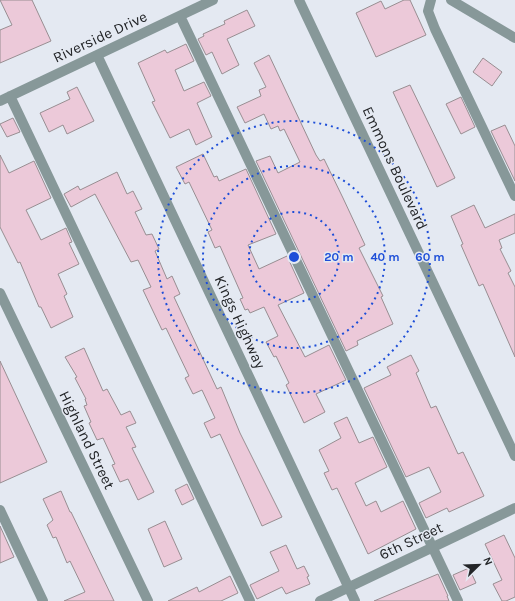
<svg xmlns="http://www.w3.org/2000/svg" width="515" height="601" font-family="Karla,sans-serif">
<rect width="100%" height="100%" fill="#e4e9f2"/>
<path fill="#ecc9d9" stroke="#988e92" d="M0,0H32L51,41L0,63V30L12,25Z
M404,0H410L426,35L376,57L356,13L381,1L385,9Z
M247,10L255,26L227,39L239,65L222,74L212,52L206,55L198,39L204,36L203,34L225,24L224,21Z
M186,44L194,61L175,70L184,91L204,82L211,96L197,103L212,137L196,145L189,129L170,138L152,102L155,101L138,63L165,50L167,53Z
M269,55L316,155L320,161L324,159L343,198L365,245L359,248L383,296L381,297L393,324L357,341L358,345L346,351L256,161L270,156L278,173L300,162L284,129L280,131L278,126L271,129L264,114L245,123L237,107L261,96L259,90L266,87L254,63Z
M483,58L502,72L492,86L473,72Z
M410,85L455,178L437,187L393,92Z
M77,87L94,121L67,134L63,125L49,132L40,113L70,99L67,92Z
M461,97L475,127L461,134L446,104Z
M13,118L20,132L7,137L0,124Z
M505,125L515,146V181L491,131Z
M203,154L214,177L217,176L219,181L246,169L276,234L248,245L259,269L287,256L304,293L278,305L305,357L329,345L346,380L316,394L325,412L304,423L286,385L289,383L276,356L274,357L266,342L278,336L264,307L250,313L248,309L245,310L240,299L243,298L220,246L215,248L208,232L212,230L189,182L185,184L176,167Z
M0,155L9,173L34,161L51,198L26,210L41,240L66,228L72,242L69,243L79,264L58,274L67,294L64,296L73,317L51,328L41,307H39L20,262L18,263L0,227Z
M117,172L127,194L133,191L142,209L135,212L146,235L152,234L159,249L155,251L167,279L172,276L180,294L174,297L217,389L221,387L240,433L282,517L262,526L220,434L211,438L204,423L215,418L202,390L193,394L185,378L189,376L177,351L166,328L162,330L143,290L151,287L138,260L131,262L95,194L71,207L64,194L78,186L80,190Z
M474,205L485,228L515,214V233L499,240L502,248L500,249L511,271L508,273L515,287V357L483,284L479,286L461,245L463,244L451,216Z
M84,348L103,391L107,389L121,415L130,411L136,423L126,427L136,447L132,448L154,492L138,500L128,479L120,482L112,465L115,464L103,438L97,440L89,423L91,422L84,406L87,405L85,399H86L75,378L77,377L65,357Z
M411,355L419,371L416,373L431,408L436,406L458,454L463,452L484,496L449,512L447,508L426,518L419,503L441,492L429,467L406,477L364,388L391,375L387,367Z
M0,361L47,462L0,483Z
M347,417L359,443L373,437L387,467L355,483L366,506L376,501L381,512L403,501L416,529L368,554L337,488L332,490L324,473L329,471L319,450L341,438L334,423Z
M187,484L194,499L182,505L175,490Z
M61,491L70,512H71L114,601H64L85,592L70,561L67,563L56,537L53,538L47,525L53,520L43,499Z
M165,521L182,559L164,567L148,529Z
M0,526L14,557L0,563Z
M504,535L515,558V597L506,601H502L493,584L502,580L485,544Z
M286,545L297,569L304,566L309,576L307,577L310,584L286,594L282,587L257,599L250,585L279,571L270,552Z
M469,568L476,583L460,590L453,575Z
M438,574L448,596H447L449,601H374Z
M230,576L238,593L221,601H168L197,587L199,592Z"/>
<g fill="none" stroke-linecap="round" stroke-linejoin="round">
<path stroke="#879899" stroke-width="10" d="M299,0L515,456
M431,0L428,11L435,29L515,196
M451,0L515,38
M180,16L458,601
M97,55L355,601
M10,96L250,601
M0,101L213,0
M0,293L148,601
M0,510L43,601
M320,601L515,508"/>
</g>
<g fill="none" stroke="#1d4ed8" stroke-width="2" stroke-dasharray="2 4">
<circle cx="294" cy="257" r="45"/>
<circle cx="294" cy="257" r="91"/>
<circle cx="294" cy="257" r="136"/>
</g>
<g text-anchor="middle" stroke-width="3" stroke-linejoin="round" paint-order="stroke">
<g font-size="15" fill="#232528" stroke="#e4e9f2">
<text transform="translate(100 37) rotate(-25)" y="5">Riverside Drive</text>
<text transform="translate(395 168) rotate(65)" y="5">Emmons Boulevard</text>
<text transform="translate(240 322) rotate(65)" y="5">Kings Highway</text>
<text transform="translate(87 440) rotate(64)" y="5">Highland Street</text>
<text transform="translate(411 541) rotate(-25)" y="5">6th Street</text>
</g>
</g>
<circle cx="294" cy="257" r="6" fill="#1d4ed8" stroke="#e4e9f2" stroke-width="2"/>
<g font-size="12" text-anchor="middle" font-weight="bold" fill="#1d4ed8" stroke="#e4e9f2" stroke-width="3" stroke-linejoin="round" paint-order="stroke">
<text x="339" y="261">20 m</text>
<text x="385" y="261">40 m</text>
<text x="430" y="261">60 m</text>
</g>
<g transform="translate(479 565) rotate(67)" stroke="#e4e9f2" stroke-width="3" paint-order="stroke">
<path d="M0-3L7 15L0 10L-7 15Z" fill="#232528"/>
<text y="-6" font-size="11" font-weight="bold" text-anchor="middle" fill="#232528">N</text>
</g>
</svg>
